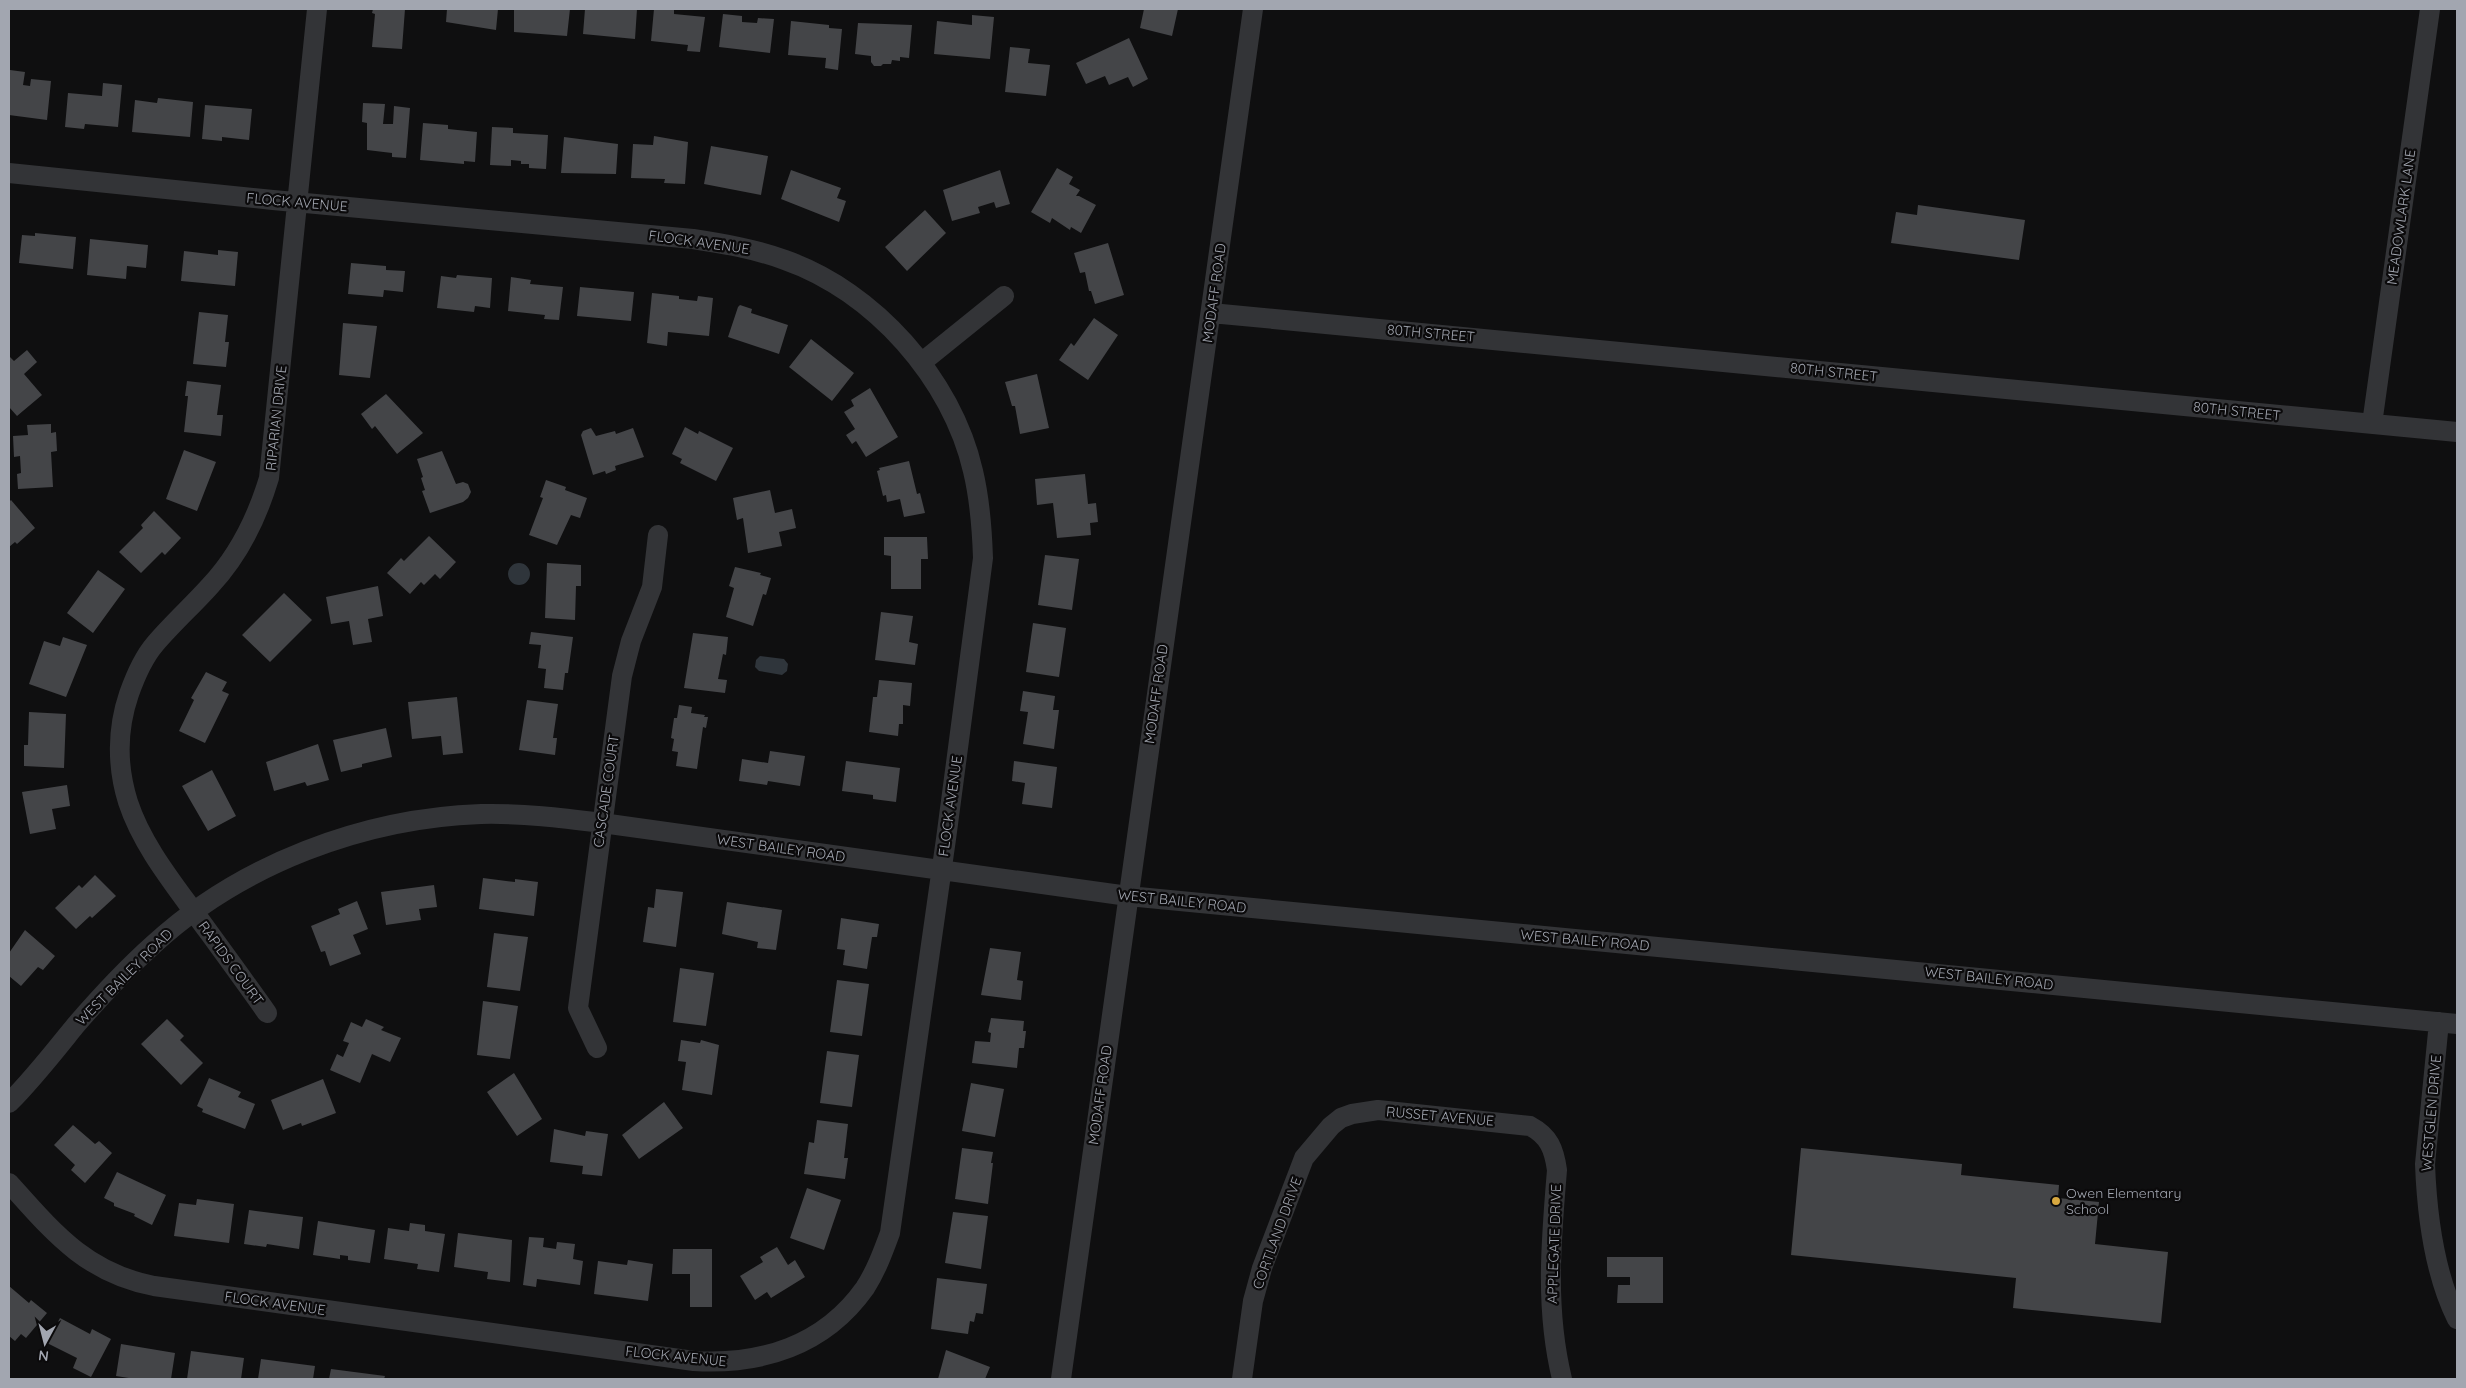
<svg xmlns="http://www.w3.org/2000/svg" width="2466" height="1388" font-family="Quicksand,sans-serif">
<rect width="100%" height="100%" fill="#0f0f10"/>
<path fill="#2f353b" d="M508 574a11 11 0 1 1 22 0a11 11 0 1 1-22 0Z
M760,656L784,659L788,664L787,671L782,675L759,671L755,667L756,660Z"/>
<path fill="#444548" d="M373,9H405L402,49L372,47L375,14L372,13Z
M447,9H498L496,30L446,22Z
M514,9H570L567,36L514,32Z
M585,9H637L635,39L583,34Z
M654,9H674V14L705,17L700,52L687,51L688,45L651,41Z
M1144,9H1178L1172,36L1140,28Z
M723,14L742,16V22L757,23L758,18L774,19L770,53L719,47Z
M972,15L994,17L990,59L934,54L937,21L972,25Z
M791,21L829,25V28L842,29L838,70L825,68L826,58L788,55Z
M858,23L912,25L909,58L900,57V61L892,60L891,64H883L881,66H874L871,62V56L855,54Z
M1129,38L1148,79L1133,87L1128,77L1109,85L1105,76L1086,84L1076,63Z
M1010,47L1030,49L1028,63L1050,65L1046,96L1005,92Z
M10,70L25,72L23,85L30,86L31,79L51,81L47,120L9,115Z
M103,83L122,85L118,127L85,124L84,129L65,127L68,93L102,96Z
M158,98L193,102L190,137L132,132L135,100L157,103Z
M363,103L385,104L383,124H393L394,106L410,108L406,158L392,157V153L367,150V123L362,122Z
M205,105L252,109L249,140L222,137V141L202,139Z
M423,123L448,125V129L477,132L475,162L464,161V164L420,160Z
M492,127L513,128V133L548,135L546,169L529,168V164H521V161L511,160V166L490,165Z
M654,136L688,142L685,184L664,183L665,179L631,178L633,144L653,145Z
M564,137L618,144L616,174L561,173Z
M711,146L768,156L761,195L704,184Z
M1057,168L1073,177L1069,184L1080,190L1076,196H1079L1096,205L1081,233L1071,227L1070,230L1052,218L1050,223L1031,212Z
M791,170L841,188L837,198L846,201L839,222L781,199Z
M1000,170L1010,204L996,208L994,202L978,207L980,213L952,221L943,190Z
M1918,205L2025,220L2019,260L1891,243L1896,212L1917,215Z
M925,210L946,233L907,271L885,247Z
M35,233L76,237L73,269L19,263L22,235L35,236Z
M90,239L148,245L146,268L127,266L126,279L87,275Z
M1108,243L1124,295L1095,304L1091,291H1089L1085,272L1080,273L1074,253Z
M218,250L238,252L235,286L181,281L184,251L218,255Z
M351,263L386,266V270L405,271L403,292L384,290L383,297L348,294Z
M457,275L492,278L490,308L475,306L474,312L437,308L441,276L456,278Z
M511,277L531,280L530,284L563,287L559,320L544,319L545,315L508,311Z
M580,287L634,292L631,321L577,316Z
M652,293L679,296V299L697,301L698,296L713,298L709,336L668,332L667,346L647,343Z
M740,305L752,309L751,313L788,325L779,354L728,337L738,307Z
M199,312L228,315L225,342H229L226,367L193,364Z
M1094,318L1118,335L1088,380L1059,360L1071,343L1074,346Z
M343,323L377,326L370,378L339,375Z
M811,339L854,373L832,401L789,367Z
M27,350L37,362L24,374L42,395L17,416L9,407V356L14,361Z
M1037,374L1049,428L1020,434L1015,406H1012L1005,382Z
M187,381L221,385L217,415H223L221,436L184,432L188,396H185Z
M870,388L898,437L866,457L856,441L852,444L846,435L855,429L844,412L854,406L851,400Z
M386,394L423,433L397,454L375,426L372,429L361,414Z
M51,424V433L56,432L57,451L51,452L53,487L18,489L17,474L21,473L20,456L14,457L13,436L28,435L27,425Z
M685,427L698,434L699,431L733,448L716,481L680,463L682,459L672,454Z
M591,428L596,436L615,431L616,434L633,428L644,457L615,466L616,470L606,474L605,471L593,475L581,435L583,431Z
M184,450L216,462L197,511L166,499Z
M442,451L456,484L463,482L468,484L471,492L468,498L463,502L430,513L422,491L425,490L421,478L423,477L417,459Z
M909,461L917,494L920,493L925,513L904,517L900,499L887,502L886,495L883,496L877,471L880,470L879,468Z
M1085,474L1088,504L1096,503L1098,522L1090,523L1091,535L1057,538L1053,503L1037,505L1035,479Z
M546,480L566,487L565,490L587,498L580,518L571,515L557,545L529,535L543,498L540,497Z
M770,490L775,513L792,509L796,528L779,532L782,546L748,553L743,518L737,520L733,498Z
M11,500L35,528L17,544L15,542L9,547V502Z
M154,511L181,538L165,555L162,552L141,573L119,552L143,528L141,525Z
M429,536L456,562L440,579L435,574L424,585L421,582L410,594L387,573L401,558L404,561Z
M884,537H927L928,559H921V589H891V556L884,555Z
M1045,555L1079,559L1072,610L1038,605Z
M547,563L581,565V586H576L575,620L545,618Z
M735,567L761,573L760,575L771,578L766,595L763,594L753,626L726,617L734,588L729,586Z
M98,570L125,589L93,633L67,613Z
M378,586L383,616L368,619L372,642L353,645L349,621L331,624L326,597Z
M284,593L312,620L270,662L242,635Z
M881,612L913,616L909,642L918,644L915,665L875,660Z
M1033,623L1066,628L1059,677L1026,672Z
M531,632L573,637L568,673H565L563,690L544,688L546,669L538,668L541,645L529,644Z
M693,633L728,637L726,655L723,654L718,679L727,680L725,693L684,688Z
M63,637L87,645L66,697L29,684L44,641L60,646Z
M206,672L227,682L222,691L229,694L205,743L179,731L194,700L191,698Z
M879,680L912,683L910,706L903,705V724H899L898,736L869,732L873,697H877Z
M1023,691L1055,696L1053,710H1059L1054,749L1023,744L1028,712L1020,711Z
M457,697L463,753L443,755L441,736L412,739L408,702Z
M527,700L558,704L553,738H557L555,755L519,750Z
M679,705L692,707L691,713L705,715L704,717H708L706,728L703,727L697,769L676,766L678,752L672,751L674,739L671,738L674,718H677Z
M29,712L66,714L64,768L24,766V745H28Z
M386,728L392,757L362,764V767L341,772L333,740Z
M318,744L329,780L307,786L305,782L274,791L266,762Z
M770,751L805,756L800,786L768,781L767,785L739,781L742,759L768,763Z
M846,761L900,768L896,802L873,799V795L842,791Z
M1014,761L1057,767L1052,808L1022,804L1025,783L1012,781Z
M212,770L236,816L208,831L182,786Z
M67,785L70,806L52,809L56,829L30,834L22,792Z
M95,875L116,896L92,918L90,916L76,929L55,908L79,885L82,888Z
M483,878L515,882V879L538,882L534,916L479,909Z
M434,885L437,907L419,909L421,920L386,925L381,892Z
M656,889L683,892L676,947L643,942L648,907L654,908Z
M357,901L368,929L353,935L361,954L330,966L325,951L321,952L311,926L340,914L338,909Z
M727,902L782,910L776,950L757,948L758,942L722,934Z
M841,918L879,924L877,937H872L867,969L843,965L845,950L837,949Z
M25,930L55,956L43,970L38,967L21,986L9,976V953Z
M494,933L528,937L520,991L487,987Z
M990,948L1021,952L1017,980L1023,981L1021,1000L981,995Z
M680,968L714,973L706,1026L673,1022Z
M837,980L869,984L862,1036L830,1032Z
M483,1001L518,1006L510,1059L477,1055Z
M991,1018L1024,1021L1023,1031H1026L1024,1048H1019L1017,1068L972,1063L975,1041L990,1042L991,1033L988,1032Z
M167,1019L184,1036L180,1040L203,1063L181,1085L141,1044Z
M366,1019L384,1027L381,1030L401,1038L390,1062L372,1054L360,1083L330,1070L337,1054L343,1057L349,1043L343,1041L351,1022L362,1027Z
M681,1040L700,1043L701,1040L719,1045L712,1095L682,1090L686,1062L678,1061Z
M827,1051L859,1055L852,1107L820,1103Z
M514,1073L542,1119L517,1136L487,1092Z
M209,1078L241,1092L238,1097L255,1104L245,1129L202,1112L203,1109L197,1106Z
M323,1079L336,1113L302,1126L301,1123L283,1130L271,1100Z
M971,1083L1004,1089L995,1137L962,1131Z
M664,1102L683,1128L639,1159L622,1135Z
M817,1120L848,1124L844,1158H848L845,1179L804,1174L809,1142L814,1143Z
M73,1125L95,1144L99,1141L112,1153L85,1183L71,1170L75,1165L54,1145Z
M554,1129L585,1136L586,1131L608,1134L602,1176L582,1174L583,1166L550,1162Z
M962,1148L993,1152L991,1163H993L988,1204L955,1199Z
M1801,1148L1962,1164L1961,1175L2059,1185L2058,1198L2099,1202L2095,1244L2168,1252L2161,1323L2013,1308L2016,1278L1791,1255Z
M117,1172L166,1195L152,1225L134,1216L135,1214L114,1206V1203L104,1198Z
M807,1188L841,1200L824,1250L790,1238Z
M197,1199L234,1204L229,1243L174,1236L179,1203L196,1205Z
M249,1210L303,1217L299,1249L267,1244L266,1247L244,1244Z
M953,1212L988,1216L981,1269L945,1263Z
M318,1221L375,1230L370,1263L348,1260V1256L340,1255V1259L313,1255Z
M410,1223L425,1225V1231L445,1234L439,1272L417,1269L418,1264L384,1259L388,1228L409,1231Z
M458,1233L512,1240L510,1282L487,1279L488,1272L454,1267Z
M529,1237L544,1238L543,1247L556,1249L557,1242L575,1244L573,1259L583,1261L580,1285L537,1279L536,1287L523,1285Z
M777,1247L788,1265L795,1260L805,1277L771,1298L767,1292L755,1300L740,1276L763,1262L760,1257Z
M673,1249H712V1307H690V1274H672Z
M1607,1257H1663V1303H1617L1618,1285H1630V1277H1607Z
M628,1260L653,1264L648,1301L594,1294L598,1261L627,1265Z
M937,1278L987,1284L983,1314L976,1313L974,1322L970,1321L968,1334L931,1329Z
M9,1286L29,1303L31,1300L47,1313L26,1338L21,1334L15,1341L9,1336Z
M60,1318L90,1334L92,1329L111,1339L91,1377L73,1368L77,1358L47,1343Z
M121,1344L175,1353L171,1379H135L116,1376Z
M946,1350L990,1367L985,1379H938Z
M191,1351L244,1358L241,1379H187Z
M261,1359L315,1366L313,1379H258Z
M331,1369L385,1376L384,1379H329Z"/>
<g fill="none" stroke-linecap="round" stroke-linejoin="round">
<path stroke="#333437" stroke-width="20" d="M9,173L273,200L693,239C725,244 755,249 785,260C874,291 952,379 973,471C980,500 982,528 983,558L946,839L890,1233C883,1252 876,1271 865,1288C824,1346 761,1365 694,1361L154,1286C86,1273 53,1232 9,1183
M1211,313L2457,432
M921,363L1004,296
M2372,424L2430,9
M267,1013C243,979 218,945 194,912C169,878 141,842 128,802C117,767 117,729 129,694C135,677 143,658 155,644C172,624 192,606 210,586C239,555 257,518 269,478L317,9
M2439,1022L2425,1164C2427,1216 2434,1273 2457,1319
M597,1048L578,1008L622,676L631,641L652,587L658,535
M9,1103C33,1079 54,1052 75,1026C100,997 126,969 154,944C241,864 364,818 481,814C522,813 562,818 602,823L1128,896L2457,1024
M1061,1379L1253,9
M1242,1379L1253,1301L1262,1268L1304,1158L1331,1126L1341,1118L1352,1114L1378,1110L1530,1126C1549,1136 1554,1149 1557,1170C1551,1241 1545,1309 1562,1379"/>
</g>
<circle fill="#d8a840" stroke="#0b0a0b" stroke-width="2" cx="2056" cy="1201" r="5"/>
<g text-anchor="middle" stroke-width="4.5" stroke-linejoin="round" paint-order="stroke">
<g font-size="14" fill="#a2a6b0" stroke="#0b0a0b">
<text transform="translate(297 202) rotate(5)" y="5">FLOCK AVENUE</text>
<text transform="translate(2401 217) rotate(-82)" y="5">MEADOWLARK LANE</text>
<text transform="translate(699 242) rotate(8)" y="5">FLOCK AVENUE</text>
<text transform="translate(1214 293) rotate(-82)" y="5">MODAFF ROAD</text>
<text transform="translate(1431 333) rotate(5)" y="5">80TH STREET</text>
<text transform="translate(1834 372) rotate(6)" y="5">80TH STREET</text>
<text transform="translate(2237 411) rotate(6)" y="5">80TH STREET</text>
<text transform="translate(276 418) rotate(-84)" y="5">RIPARIAN DRIVE</text>
<text transform="translate(1156 694) rotate(-82)" y="5">MODAFF ROAD</text>
<text transform="translate(606 791) rotate(-82)" y="5">CASCADE COURT</text>
<text transform="translate(950 806) rotate(-82)" y="5">FLOCK AVENUE</text>
<text transform="translate(781 848) rotate(8)" y="5">WEST BAILEY ROAD</text>
<text transform="translate(1182 901) rotate(6)" y="5">WEST BAILEY ROAD</text>
<text transform="translate(1585 940) rotate(5)" y="5">WEST BAILEY ROAD</text>
<text transform="translate(231 963) rotate(54)" y="5">RAPIDS COURT</text>
<text transform="translate(124 977) rotate(-45)" y="5">WEST BAILEY ROAD</text>
<text transform="translate(1989 978) rotate(6)" y="5">WEST BAILEY ROAD</text>
<text transform="translate(1100 1095) rotate(-82)" y="5">MODAFF ROAD</text>
<text transform="translate(2431 1113) rotate(-85)" y="5">WESTGLEN DRIVE</text>
<text transform="translate(1440 1116) rotate(5)" y="5">RUSSET AVENUE</text>
<text transform="translate(1277 1233) rotate(-70)" y="5">CORTLAND DRIVE</text>
<text transform="translate(1554 1244) rotate(-88)" y="5">APPLEGATE DRIVE</text>
<text transform="translate(275 1303) rotate(8)" y="5">FLOCK AVENUE</text>
<text transform="translate(676 1356) rotate(6)" y="5">FLOCK AVENUE</text>
</g>
<g font-size="14" fill="#a2a6b0" stroke="#0b0a0b" text-anchor="start">
<text x="2066" y="1198">Owen Elementary<tspan x="2066" dy="16">School</tspan></text>
</g>
</g>
<rect width="2466" height="1388" fill="none" stroke="#a2a6b0" stroke-width="20"/>
<g transform="translate(45 1343) rotate(187)" stroke="#0b0a0b" stroke-width="4" paint-order="stroke">
<path d="M0-4L9 19L0 12L-9 19Z" fill="#a2a6b0"/>
<text y="-8" font-size="14" font-weight="bold" text-anchor="middle" fill="#a2a6b0">N</text>
</g>
</svg>
